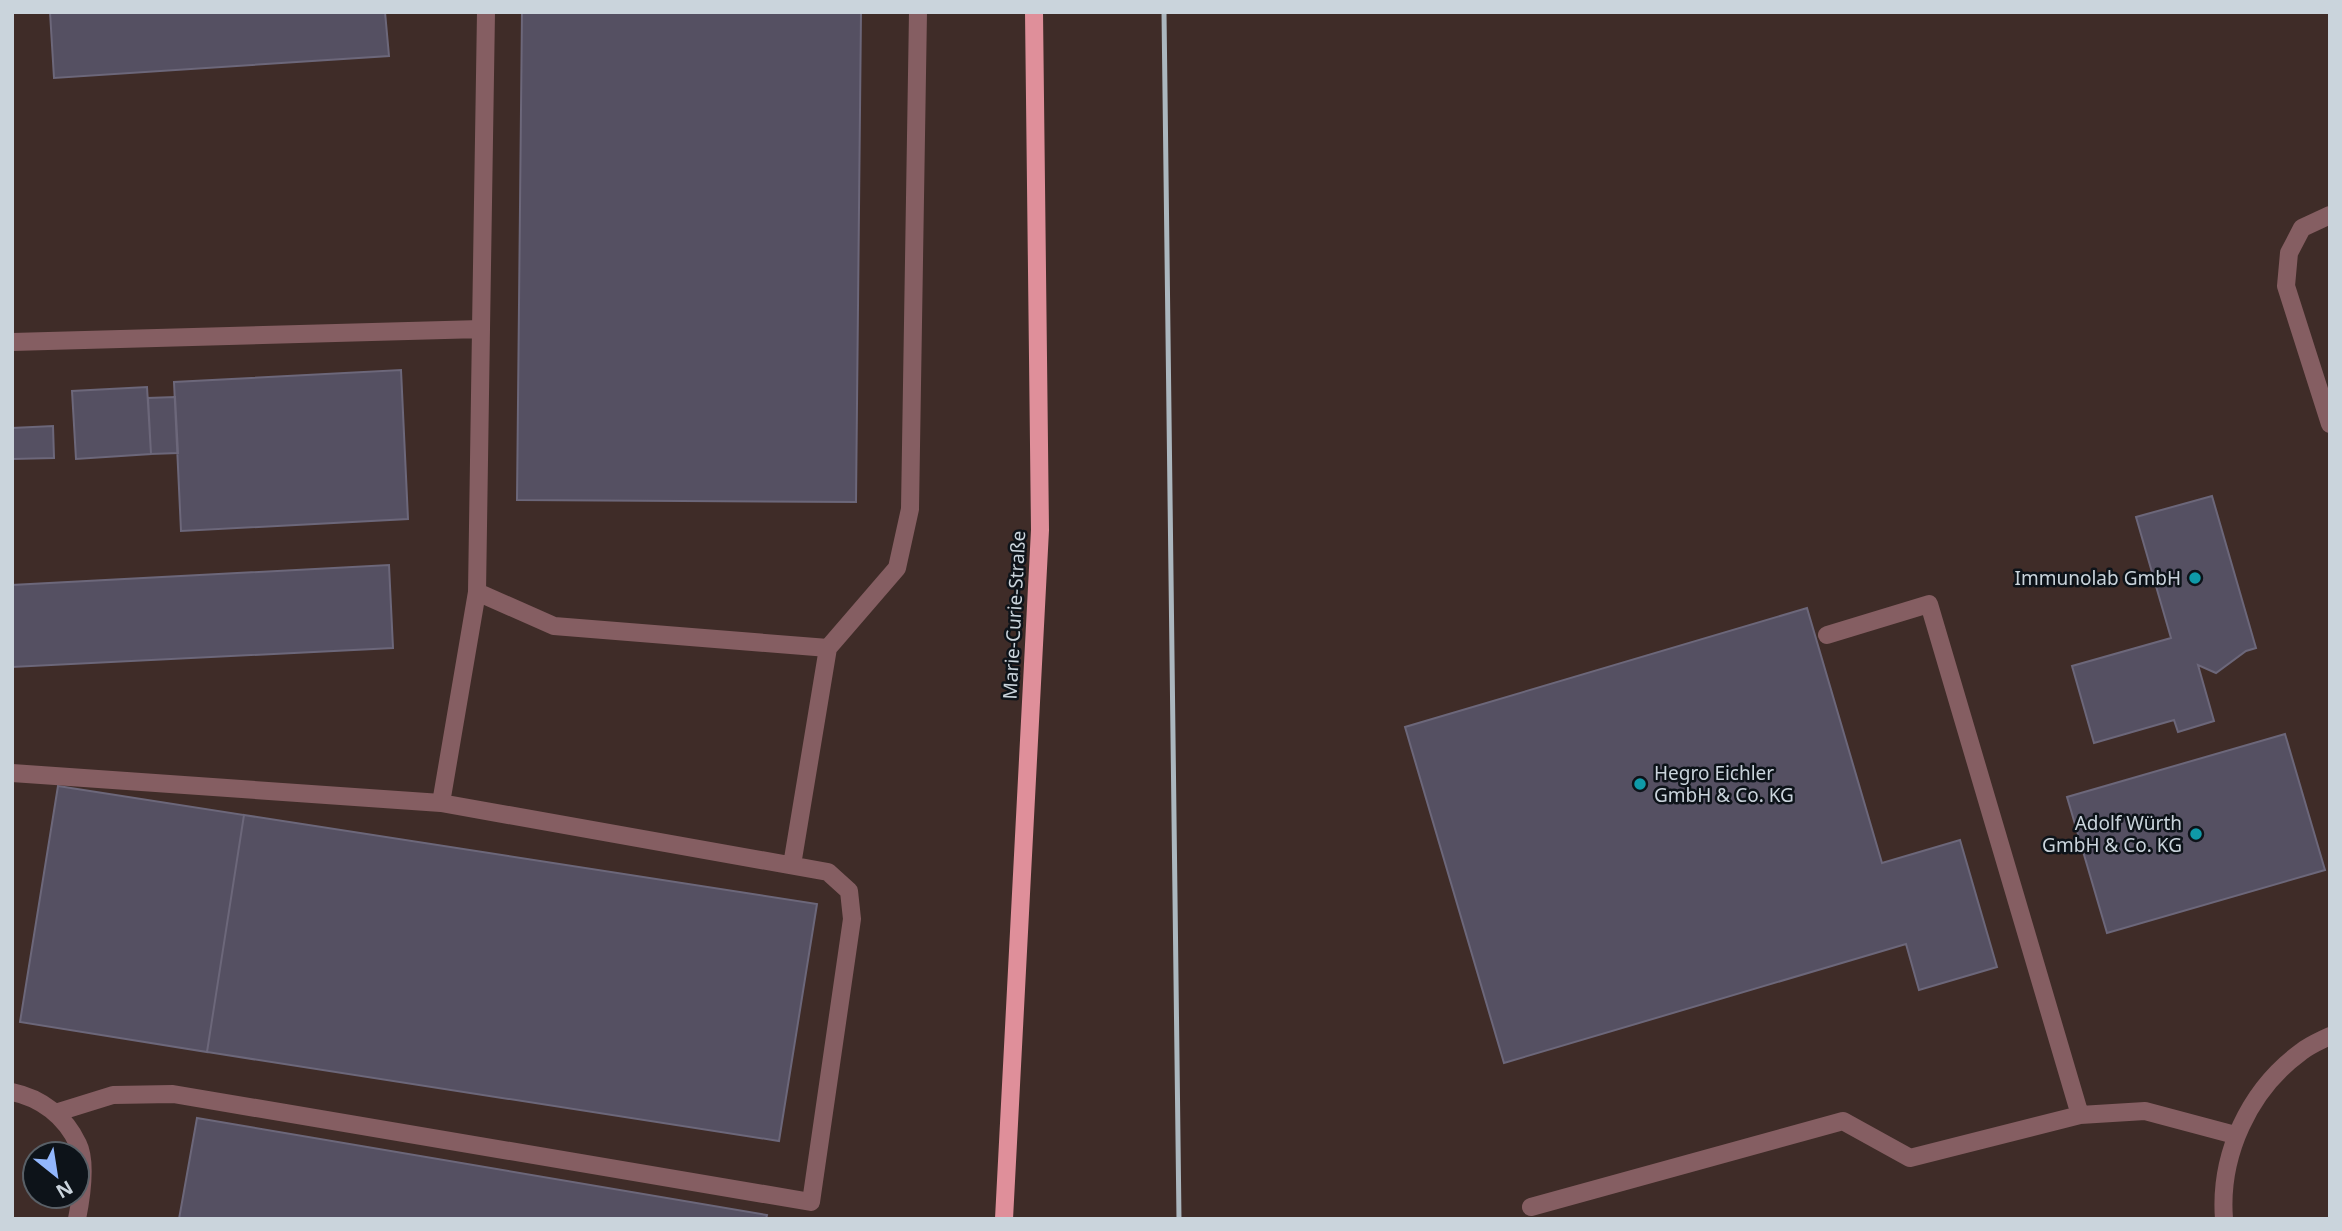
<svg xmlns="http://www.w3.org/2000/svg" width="2342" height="1231" font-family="'Noto Sans',sans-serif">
<rect width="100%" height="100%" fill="#1d2c39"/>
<path fill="#3f2c28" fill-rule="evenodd" d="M12,12H2330V1219H12ZM35,1154H77V1196H35Z"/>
<path fill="#555062" stroke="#6c677a" stroke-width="2" d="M50,12H385L389,56L54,78Z
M522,12H861L856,502L517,500Z
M401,370L408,519L181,531L174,382Z
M147,387L151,454L76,459L72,391Z
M175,397L178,453L151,454L148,398Z
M53,426L54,458L12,459V428Z
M2212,496L2256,648L2246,651L2216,673L2198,665L2214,721L2178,732L2174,720L2094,743L2072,666L2171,638L2136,517Z
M389,565L393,648L12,667V585Z
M1807,608L1882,863L1960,840L1997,967L1919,990L1906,944L1504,1063L1405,727Z
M2285,734L2325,870L2107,933L2067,797Z
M58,786L244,815L207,1052L20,1022Z
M244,815L817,904L779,1141L207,1052Z
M197,1118L767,1215L766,1219H179Z"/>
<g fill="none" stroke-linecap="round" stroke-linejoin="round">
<path stroke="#855e62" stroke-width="18" d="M2330,215L2302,228L2289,253L2286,286L2330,424
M481,329L486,12
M12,342L481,329L477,592L441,803L12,773
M477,592L554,626L828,648L792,865
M1827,635L1929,604L2080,1115
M828,648L897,568L910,509L918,12
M12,1092C41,1098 65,1116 78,1144C87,1162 81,1199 77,1219
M55,1113L113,1095L173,1094L811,1202L852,919L849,891L828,872L441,803
M1531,1207L1843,1121L1910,1158L2080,1115L2145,1111L2235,1135
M2224,1219C2219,1155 2249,1090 2301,1052C2310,1045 2320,1041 2330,1036"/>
<path stroke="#df8f9a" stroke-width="18" d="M1004,1219L1040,530L1034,12"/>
<path stroke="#abb6be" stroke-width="5" d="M1164,12L1179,1219"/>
</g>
<g fill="#0f9aa8" stroke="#0d1319" stroke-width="2.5">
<circle cx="2195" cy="578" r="7"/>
<circle cx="1640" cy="784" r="7"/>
<circle cx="2196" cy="834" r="7"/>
</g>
<g text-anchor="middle" stroke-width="5" stroke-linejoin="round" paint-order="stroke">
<g font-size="19" fill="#cad4dc" stroke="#0d1319" text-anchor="end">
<text x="2181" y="585">Immunolab GmbH</text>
<text x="1654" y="780" text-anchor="start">Hegro Eichler<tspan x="1654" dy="22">GmbH &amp; Co. KG</tspan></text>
<text x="2182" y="830">Adolf Würth<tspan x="2182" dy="22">GmbH &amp; Co. KG</tspan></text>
</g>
<g font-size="19" fill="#cad4dc" stroke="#0d1319">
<text transform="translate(1014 615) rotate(-87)" y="7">Marie-Curie-Straße</text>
</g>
</g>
<rect width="2342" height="1231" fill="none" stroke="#cad4dc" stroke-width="28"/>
<g transform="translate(56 1175) rotate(150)"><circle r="33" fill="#0d1319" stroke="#596067" stroke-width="2"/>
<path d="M0-5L12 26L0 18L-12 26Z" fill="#92b7fd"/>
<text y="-10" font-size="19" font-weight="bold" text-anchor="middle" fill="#cad4dc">N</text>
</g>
</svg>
